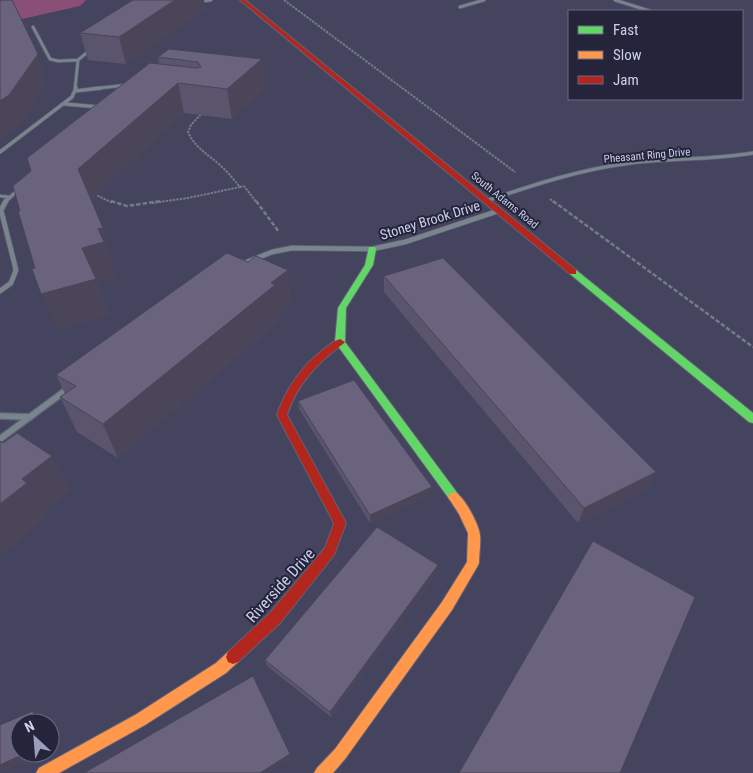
<svg xmlns="http://www.w3.org/2000/svg" width="753" height="773" font-family="'Roboto Condensed',sans-serif">
<rect width="100%" height="100%" fill="#44445e"/>
<path fill="#894f77" d="M0,0H86L80,6L0,24Z"/>
<g fill="none" stroke-linecap="round" stroke-linejoin="round">
<defs>
<path id="lane" d="M0,196L9,197"/>
<path id="street-far3" d="M615,0L650,11
M199,2L211,0
M460,7L484,0
M33,27L50,59L58,61L78,60
M75,89L78,60L90,50
M91,89L127,85"/>
<path id="street-far2" d="M75,91L101,88
M65,104L99,107
M0,152L72,97L76,88
M486,201C533,185 581,169 631,163C671,158 712,160 753,153
M4,203L20,188"/>
<path id="street-far1" d="M242,264L272,252L292,248L372,249L405,242L498,211
M0,291L11,283L16,270L1,210L6,201"/>
<path id="street" d="M0,416L30,417
M0,439L69,388"/>
<path id="fast" d="M369,247H375L376,249L373,265L346,308L345,342L458,494L460,497L458,500L454,502L450,500L335,342L338,308L365,265Z
M573,269L576,270L753,413V423L749,422L570,274V270Z"/>
<path id="slow" d="M454,492C464,495 479,525 480,535C481,544 479,554 479,563L477,567L452,610L345,759L333,773H314L317,768L335,749L442,602L467,562L468,533L459,514L448,497L450,494Z
M233,650L238,652L240,657L238,662L226,673L145,725L59,773H36L39,768L135,715L216,663L228,652Z"/>
<path id="jam" d="M240,0H245L576,270V274H570Z
M340,339L345,342L343,344C317,363 297,384 287,415L346,523L334,555L280,623L238,662L233,664L228,662L226,657L228,652L270,613L325,548L334,523L277,415C286,388 301,367 324,349C329,345 334,341 340,339Z"/>
</defs>
<use href="#lane" stroke="#626278" stroke-width="4"/>
<use href="#street-far3" stroke="#626278" stroke-width="4"/>
<use href="#street-far2" stroke="#626278" stroke-width="4.5"/>
<use href="#street-far1" stroke="#626278" stroke-width="6"/>
<use href="#street" stroke="#626278" stroke-width="8"/>
<use href="#fast" stroke="#626278" stroke-width="2"/>
<use href="#slow" stroke="#626278" stroke-width="2"/>
<use href="#jam" stroke="#626278" stroke-width="2"/>
<path stroke="#747b87" stroke-width="2" stroke-dasharray="2.5 1" stroke-linecap="butt" d="M284,0L515,172
M240,187L244,186L257,203
M94,194L113,203
M550,199L555,203
M152,203L188,198L240,187C234,180 228,172 221,166C209,155 195,148 188,132L191,125L202,113"/>
<path stroke="#747b87" stroke-width="2.5" stroke-dasharray="4.5 2" stroke-linecap="butt" d="M111,201L127,206L161,201
M256,201L279,232
M553,201L753,347"/>
<use href="#lane" stroke="#79858d" stroke-width="2.5"/>
<use href="#street-far3" stroke="#79858d" stroke-width="2.5"/>
<use href="#street-far2" stroke="#79858d" stroke-width="3"/>
<use href="#street-far1" stroke="#79858d" stroke-width="4.5"/>
<use href="#street" stroke="#79858d" stroke-width="5.5"/>
<use href="#fast" fill="#63d668" fill-rule="evenodd"/>
<use href="#slow" fill="#ff974d" fill-rule="evenodd"/>
<use href="#jam" fill="#b3261e" fill-rule="evenodd"/>
</g>
<path fill="#5a556c" d="M206,8L126,64L88,60L80,33Z
M169,49L266,87L232,119L184,113L91,200L114,262L111,263L116,277L97,282L109,314L57,329L35,268L20,211L159,64L158,57Z
M384,276L656,472L648,488L578,523L384,292Z
M292,304L279,315L280,320L118,458L77,432L60,397L65,394L56,375Z
M298,401L431,494L370,523L299,409Z
M437,573L331,717L267,666L265,660Z"/>
<path fill="#4a4558" d="M175,0H204L206,8L126,64L119,37Z
M38,54L47,83L21,125L0,140V101Z
M262,59L266,87L232,119L227,89Z
M178,83L184,113L90,202L78,169Z
M103,228L114,262L111,263L116,277L97,282L109,314L57,329L41,294L98,229Z
M288,270L292,304L279,315L280,320L118,458L103,424L271,283Z
M52,456L71,490L45,512L48,516L0,557V504L22,479Z
M656,472L648,488L578,523L584,508Z
M432,487L431,494L370,523V515Z
M438,565L437,573L331,717L330,712Z
M33,711L39,716L40,723H35Z
M26,753H44L0,773V765Z
M290,754L291,759L270,773H260Z"/>
<path fill="#69637d" stroke="#4a4558" d="M5,0H12L38,54L9,95L0,101V1Z
M133,0H175L119,37L80,33Z
M169,49L262,59L227,89L178,83L78,169L103,228L98,229L104,242L82,248L96,279L41,294L32,269L35,268L18,211H20L13,186L31,171L27,158L150,63L197,68L201,67L198,62L158,57Z
M227,253L248,262L256,256L288,270L271,283L275,285L103,424L60,397L76,386L56,375Z
M443,258L656,472L584,508L384,276Z
M354,380L432,487L370,515L298,401Z
M17,433L52,456L22,479L27,483L0,504V441L3,443Z
M377,527L438,565L330,712L265,660Z
M593,541L695,597L620,773H459Z
M253,676L290,754L260,773H84Z
M33,711L35,723H20V753H26L0,765V725Z"/>
<g text-anchor="middle" stroke-width="4" stroke-linejoin="round" paint-order="stroke">
<g font-size="11" fill="#cdcfed" stroke="#24243a">
<text transform="translate(647 155) rotate(-5)" y="4">Pheasant Ring Drive</text>
<text transform="translate(505 200) rotate(39)" y="4">South Adams Road</text>
</g>
<g font-size="14" fill="#cdcfed" stroke="#24243a">
<text transform="translate(430 220) rotate(-17)" y="5">Stoney Brook Drive</text>
</g>
<g font-size="16" fill="#cdcfed" stroke="#24243a">
<text transform="translate(280 585) rotate(-48)" y="6">Riverside Drive</text>
</g>
</g>
<rect x="568" y="10" width="175" height="90" fill="#24243a" stroke="#686882"/>
<rect x="578" y="26" width="25" height="8" fill="#63d668" stroke="#686882"/>
<text x="613" y="35" font-size="15" fill="#cdcfed">Fast</text>
<rect x="578" y="51" width="25" height="8" fill="#ff974d" stroke="#686882"/>
<text x="613" y="60" font-size="15" fill="#cdcfed">Slow</text>
<rect x="578" y="76" width="25" height="8" fill="#b3261e" stroke="#686882"/>
<text x="613" y="85" font-size="15" fill="#cdcfed">Jam</text>
<g transform="translate(35 738) rotate(334)"><circle r="24" fill="#24243a" stroke="#686882"/>
<path d="M0-4L9 19L0 12L-9 19Z" fill="#9d9ebb"/>
<text y="-8" font-size="14" font-weight="bold" text-anchor="middle" fill="#cdcfed">N</text>
</g>
</svg>
